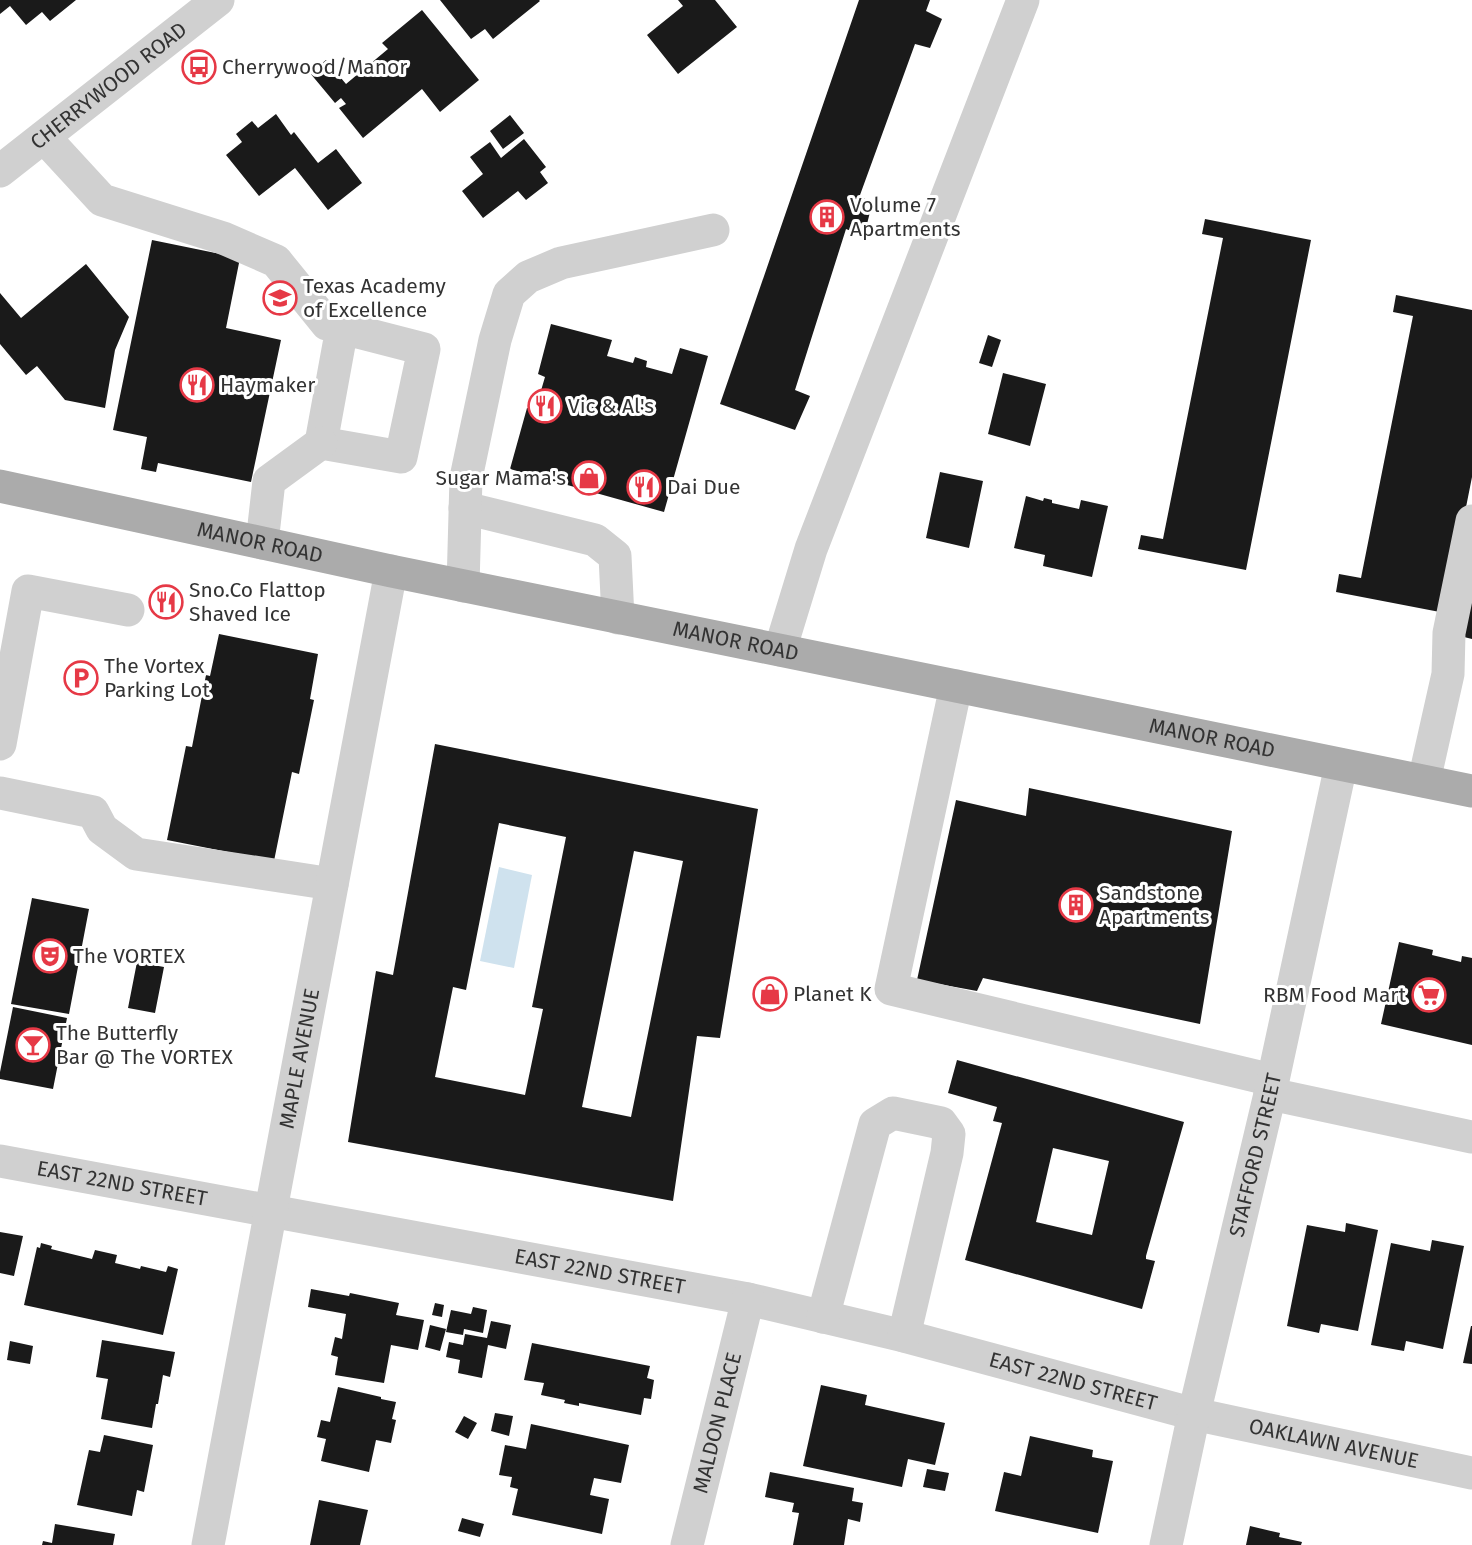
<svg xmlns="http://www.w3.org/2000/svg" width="1472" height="1545" font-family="'Fira Sans',sans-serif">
<rect width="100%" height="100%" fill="#fff"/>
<path fill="#cfe2ee" d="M499,867L532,875L514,968L480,961Z"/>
<path fill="#1a1a1a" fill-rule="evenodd" d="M0,0H76L50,21L42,12L26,25L10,6L0,14Z
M440,0H539L540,1L493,39L485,29L471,39Z
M678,0H715L737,27L678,74L647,35L683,6Z
M859,0H930L926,11L942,19L930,48L915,44L860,195L872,204L864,236L846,229L795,390L810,396L795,430L720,404Z
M422,10L479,80L440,112L422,89L363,138L339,108L346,104L341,98L335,103L310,73L326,60L346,84L388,49L382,43Z
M276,114L291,135L294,132L318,163L336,149L362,183L328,210L295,168L259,196L226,155L242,142L236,134L252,121L258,128Z
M510,115L524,133L503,149L490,131Z
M524,139L546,167L540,172L548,183L526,200L518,191L483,218L462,191L483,174L470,157L490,142L501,158Z
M1205,219L1311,240L1246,570L1138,549L1141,535L1163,539L1223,238L1202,234Z
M152,240L240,258L226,328L281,340L251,482L158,463L156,472L141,469L147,437L113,430Z
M86,264L129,317L115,350L105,408L65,400L37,366L26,375L0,344V293L21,318Z
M1396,295L1472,310V477L1445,613L1336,592L1339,574L1361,578L1413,316L1393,312Z
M551,324L612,340L607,356L633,363L635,357L647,361L646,367L672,374L680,348L708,356L664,512L510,469L527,408L535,411L545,377L538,374Z
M988,335L1001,340L992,367L979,363Z
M1003,373L1046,384L1030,446L988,434Z
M940,472L983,481L969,548L926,538Z
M1026,496L1043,501L1044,498L1052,500V503L1079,509L1081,500L1108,506L1092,577L1043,566L1045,555L1014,548Z
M164,586L174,588L169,618L159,616Z
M1471,603H1472V639L1464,637Z
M219,634L318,654L310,699L314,700L299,774L292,772L274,861L167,840L186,746L192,747L206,675L210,676Z
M435,744L758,809L720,1038L697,1036L673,1201L348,1142L376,971L393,975ZM499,823L566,837L532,1007L543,1009L525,1095L435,1077L453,987L466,990ZM634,851L683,861L631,1117L582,1107Z
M1029,788L1232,831L1200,1024L983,978L977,991L917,980L956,800L1026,816Z
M32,898L89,909L69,1014L11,1004Z
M1399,942L1433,950L1432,955L1461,962L1462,956L1472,958V1045L1381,1024Z
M137,962L164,967L155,1013L128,1008Z
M13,1007L67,1018L53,1089L0,1079V1072Z
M957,1060L1184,1122L1146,1256V1259L1155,1261L1142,1309L965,1260L1002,1123L993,1121L997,1107L948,1093ZM1053,1148L1109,1161L1092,1235L1036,1222Z
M1346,1223L1378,1230L1358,1331L1321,1324L1319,1333L1287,1326L1307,1225L1345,1232Z
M0,1232L23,1236L14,1276L0,1273Z
M1432,1240L1464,1246L1443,1349L1406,1341L1404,1351L1371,1345L1391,1243L1430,1251Z
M41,1243L52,1246L51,1249L92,1259L95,1250L117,1255L115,1263L140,1269L141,1266L166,1272L168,1266L178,1269L163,1335L24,1305L37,1247L40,1248Z
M311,1289L349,1296L350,1293L399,1303L396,1315L424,1320L418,1350L391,1345L384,1383L335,1375L338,1357L331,1355L335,1337L342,1339L346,1314L308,1307Z
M435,1303L444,1305L442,1317L432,1315Z
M473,1307L487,1310L483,1333L464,1329L463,1335L446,1332L451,1310L471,1314Z
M491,1321L511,1325L506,1349L488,1345L482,1378L458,1373L460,1360L446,1357L449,1342L463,1345L465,1334L487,1338Z
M430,1325L446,1329L440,1351L425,1347Z
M1471,1326H1472V1364L1463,1363Z
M102,1340L175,1352L170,1377L163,1375L158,1404H156L152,1428L101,1419L108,1379L96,1377Z
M10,1341L33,1346L30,1364L7,1360Z
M532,1343L650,1366L647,1378L654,1380L651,1399L644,1398L641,1415L579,1403V1406L564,1403L565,1400L541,1395L544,1383L524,1380Z
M821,1385L867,1395L865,1405L945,1423L935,1465L908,1459L902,1487L803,1466Z
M338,1387L381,1397V1399L396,1402L392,1419L396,1420L391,1443L376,1440L369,1472L321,1461L326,1439L317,1437L321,1420L330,1422Z
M495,1413L513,1416L509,1436L491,1431Z
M464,1416L477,1423L468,1439L455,1432Z
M531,1424L629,1445L621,1483L594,1478L590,1495L609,1499L602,1534L512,1515L518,1489L510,1487L512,1477L499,1475L505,1445L526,1449Z
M104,1435L153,1445L144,1492L137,1490L132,1516L77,1505L89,1450L100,1452Z
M1030,1436L1093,1450L1092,1457L1113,1461L1098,1533L995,1511L1004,1472L1021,1476Z
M927,1469L949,1473L945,1491L923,1487Z
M770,1472L854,1488L852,1501L863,1503L860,1522L848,1519L844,1545H793L799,1513L792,1512L794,1503L765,1497Z
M319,1500L368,1510L360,1545H310Z
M462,1518L484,1524L480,1537L458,1531Z
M55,1524L115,1534L113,1545H42L43,1541L52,1543Z
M1250,1526L1280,1533L1279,1537L1302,1542L1301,1545H1246Z"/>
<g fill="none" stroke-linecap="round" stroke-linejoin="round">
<g stroke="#d0d0d0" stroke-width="33">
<path d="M44,137L102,200L223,238L276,261L327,324L424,349L401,457L321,443L342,328"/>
<path id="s1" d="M0,171L218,0"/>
<path d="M465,508L595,540L615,556L618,618"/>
<path d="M262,543L269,481L321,443"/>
<path d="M463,586L466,478L495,340L509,294L528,277L561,263L713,230"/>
<path d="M780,650L811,549L1023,0"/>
<path d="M956,686L891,989L1272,1080"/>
<path d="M0,744L28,591L128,610"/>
<path d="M1424,781L1448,674L1449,633L1472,521"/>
<path d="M0,793L93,812L102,829L136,854L332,884"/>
<path d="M1270,1094L1472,1137"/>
<path id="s2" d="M0,1161L748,1299L904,1336L1194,1414L1472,1473"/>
<path d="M823,1317L875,1124L893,1113L941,1123L949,1134L947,1153L904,1336"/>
<path id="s3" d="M208,1545L391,571"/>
<path id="s4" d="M687,1545L748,1299"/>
<path id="s5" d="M1166,1545L1194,1414L1270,1094L1341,765"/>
</g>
<path stroke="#ababab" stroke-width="33" id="s6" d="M0,486L391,571L1472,791"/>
</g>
<defs>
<symbol id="bus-ring" viewBox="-11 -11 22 22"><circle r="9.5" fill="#fff" stroke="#e63946" stroke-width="1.5"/><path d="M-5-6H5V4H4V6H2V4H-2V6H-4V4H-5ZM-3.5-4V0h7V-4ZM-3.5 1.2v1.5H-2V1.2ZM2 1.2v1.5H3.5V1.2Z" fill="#e63946"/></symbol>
<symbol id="building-ring" viewBox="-11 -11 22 22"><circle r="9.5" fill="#fff" stroke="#e63946" stroke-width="1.5"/><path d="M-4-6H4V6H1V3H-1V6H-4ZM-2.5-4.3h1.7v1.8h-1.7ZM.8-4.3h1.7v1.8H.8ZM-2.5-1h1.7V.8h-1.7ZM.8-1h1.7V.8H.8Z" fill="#e63946"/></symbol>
<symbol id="school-ring" viewBox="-11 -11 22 22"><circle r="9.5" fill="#fff" stroke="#e63946" stroke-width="1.5"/><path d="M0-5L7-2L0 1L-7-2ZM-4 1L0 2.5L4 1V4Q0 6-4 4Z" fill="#e63946"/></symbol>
<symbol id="restaurant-ring" viewBox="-11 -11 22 22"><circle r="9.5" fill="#fff" stroke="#e63946" stroke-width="1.5"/><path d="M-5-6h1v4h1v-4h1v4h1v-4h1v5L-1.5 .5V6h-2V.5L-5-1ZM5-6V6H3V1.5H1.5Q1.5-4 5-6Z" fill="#e63946"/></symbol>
<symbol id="shop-ring" viewBox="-11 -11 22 22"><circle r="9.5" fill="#fff" stroke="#e63946" stroke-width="1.5"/><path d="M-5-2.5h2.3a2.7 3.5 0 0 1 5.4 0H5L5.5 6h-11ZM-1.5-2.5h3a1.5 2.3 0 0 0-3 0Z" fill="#e63946"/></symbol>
<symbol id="parking-ring" viewBox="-11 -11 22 22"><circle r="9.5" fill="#fff" stroke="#e63946" stroke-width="1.5"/><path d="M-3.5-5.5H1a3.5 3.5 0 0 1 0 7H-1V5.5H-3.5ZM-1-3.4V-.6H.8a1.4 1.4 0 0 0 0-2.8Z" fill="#e63946"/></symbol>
<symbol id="theatre-ring" viewBox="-11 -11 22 22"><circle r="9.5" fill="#fff" stroke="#e63946" stroke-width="1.5"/><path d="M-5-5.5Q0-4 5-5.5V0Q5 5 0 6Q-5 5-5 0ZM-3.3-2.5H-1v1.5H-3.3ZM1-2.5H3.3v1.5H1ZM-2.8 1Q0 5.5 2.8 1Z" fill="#e63946"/></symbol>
<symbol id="supermarket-ring" viewBox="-11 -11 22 22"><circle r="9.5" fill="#fff" stroke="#e63946" stroke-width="1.5"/><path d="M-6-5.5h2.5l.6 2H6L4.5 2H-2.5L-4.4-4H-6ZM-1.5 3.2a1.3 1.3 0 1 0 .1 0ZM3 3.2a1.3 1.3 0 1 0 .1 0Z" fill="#e63946"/></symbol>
<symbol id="bar-ring" viewBox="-11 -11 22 22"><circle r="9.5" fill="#fff" stroke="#e63946" stroke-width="1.5"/><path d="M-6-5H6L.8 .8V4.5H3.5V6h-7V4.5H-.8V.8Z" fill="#e63946"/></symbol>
</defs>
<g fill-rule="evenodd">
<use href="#bus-ring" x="180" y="48" width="38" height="38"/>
<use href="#building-ring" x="808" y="198" width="38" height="38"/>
<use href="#school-ring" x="261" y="279" width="38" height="38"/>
<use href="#restaurant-ring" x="178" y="366" width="38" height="38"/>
<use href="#restaurant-ring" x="526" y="387" width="38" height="38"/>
<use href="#shop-ring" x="570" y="459" width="38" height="38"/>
<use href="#restaurant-ring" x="625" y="468" width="38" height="38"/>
<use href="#restaurant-ring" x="147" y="583" width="38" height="38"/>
<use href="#parking-ring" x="62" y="659" width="38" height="38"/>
<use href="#building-ring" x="1057" y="886" width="38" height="38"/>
<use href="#theatre-ring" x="31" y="937" width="38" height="38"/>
<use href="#shop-ring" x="751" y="975" width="38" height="38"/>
<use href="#supermarket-ring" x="1410" y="976" width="38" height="38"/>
<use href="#bar-ring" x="14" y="1026" width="38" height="38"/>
</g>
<g text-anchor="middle" stroke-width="6" stroke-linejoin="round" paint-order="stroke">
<g font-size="21" fill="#333" stroke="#fff" text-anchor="start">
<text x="222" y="74">Cherrywood/Manor</text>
<text x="850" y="212">Volume 7<tspan x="850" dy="24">Apartments</tspan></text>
<text x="303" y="293">Texas Academy<tspan x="303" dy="24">of Excellence</tspan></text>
<text x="220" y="392">Haymaker</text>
<text x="568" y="413">Vic &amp; Al's</text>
<text x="566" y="485" text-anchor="end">Sugar Mama's</text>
<text x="667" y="494">Dai Due</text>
<text x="189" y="597">Sno.Co Flattop<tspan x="189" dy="24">Shaved Ice</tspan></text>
<text x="104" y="673">The Vortex<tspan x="104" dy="24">Parking Lot</tspan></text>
<text x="1099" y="900">Sandstone<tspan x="1099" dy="24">Apartments</tspan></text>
<text x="73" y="963">The VORTEX</text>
<text x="793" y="1001">Planet K</text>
<text x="1406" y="1002" text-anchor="end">RBM Food Mart</text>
<text x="56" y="1040">The Butterfly<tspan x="56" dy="24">Bar @ The VORTEX</tspan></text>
</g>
<g font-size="21" fill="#333" stroke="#fff">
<text dy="7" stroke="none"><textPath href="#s1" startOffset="138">CHERRYWOOD ROAD</textPath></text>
<text dy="7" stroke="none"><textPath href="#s6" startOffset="266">MANOR ROAD</textPath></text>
<text dy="7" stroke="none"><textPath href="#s6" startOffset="752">MANOR ROAD</textPath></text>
<text dy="7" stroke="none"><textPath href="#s6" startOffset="1238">MANOR ROAD</textPath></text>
<text dy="7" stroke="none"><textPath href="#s3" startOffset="495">MAPLE AVENUE</textPath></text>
<text dy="7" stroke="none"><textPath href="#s5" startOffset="400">STAFFORD STREET</textPath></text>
<text dy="7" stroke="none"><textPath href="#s2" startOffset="124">EAST 22ND STREET</textPath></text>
<text dy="7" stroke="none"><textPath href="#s2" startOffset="610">EAST 22ND STREET</textPath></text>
<text dy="7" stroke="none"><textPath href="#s2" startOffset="1096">EAST 22ND STREET</textPath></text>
<text dy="7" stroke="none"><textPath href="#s4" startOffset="126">MALDON PLACE</textPath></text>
<text dy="7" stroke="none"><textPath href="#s2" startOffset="1364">OAKLAWN AVENUE</textPath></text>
</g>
</g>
</svg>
